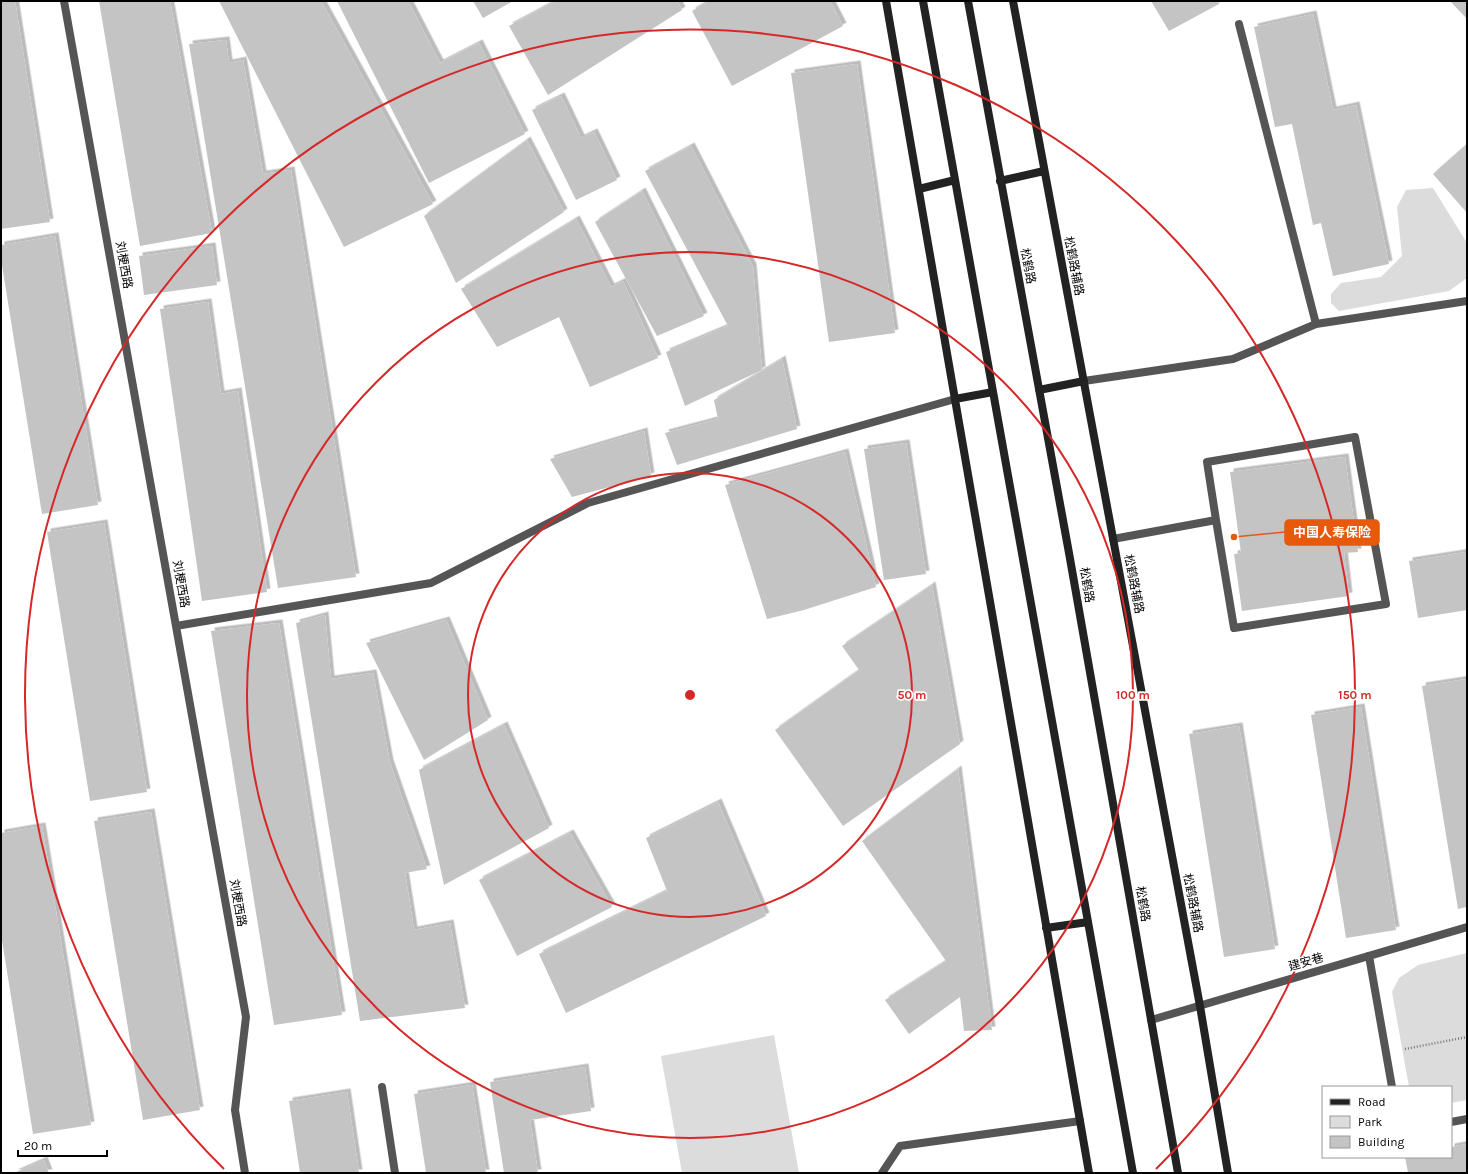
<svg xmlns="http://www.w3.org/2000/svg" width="1468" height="1174" font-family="Karla,'Noto Sans SC',sans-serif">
<defs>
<filter id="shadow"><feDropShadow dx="3.5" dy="-3.5" stdDeviation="0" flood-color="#0004"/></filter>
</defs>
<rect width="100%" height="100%" fill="#fff"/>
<path fill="#dcdcdc" d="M1433,188L1467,243V278L1449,291L1339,311L1331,303V294L1341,283L1381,277L1402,256L1397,207L1406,190Z
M1467,953V1100L1451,1103V1087H1409L1392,992L1399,978L1418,965Z
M774,1035L799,1173H682L661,1056Z"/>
<path fill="#c4c4c4" filter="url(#shadow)" d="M1,1H15L50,222L1,229Z
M99,1H170L212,233L140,246Z
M219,1H321L433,204L344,247Z
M337,1H408L440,63L479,43L525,134L429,183Z
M473,1H513L483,18Z
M556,1H677L682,10L548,95L509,26Z
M709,1H830L843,26L732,86L692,11Z
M1151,1H1218L1219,4L1169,31Z
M1450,1H1467V19Z
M1313,14L1333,110L1356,105L1389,264L1333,276L1321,223L1313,225L1292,124L1275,127L1254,27Z
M226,40L229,63L243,60L263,174L291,170L356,577L278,588L189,44Z
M857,64L895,333L829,342L791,73Z
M561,96L581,138L594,132L617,180L576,200L532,110Z
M527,140L564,212L456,283L424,216Z
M1467,144V213L1433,174Z
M691,146L753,267L762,370L685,406L666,352L728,326L645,171Z
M642,191L704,316L657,336L595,222Z
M576,219L611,287L623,281L658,358L590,387L559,317L497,347L461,289Z
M55,236L98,505L42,514L1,259V245Z
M212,246L217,285L144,295L139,256Z
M208,302L221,394L238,391L267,592L202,601L160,309Z
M782,359L797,429L677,465L665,433L718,419L714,400Z
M644,431L651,476L572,497L550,459Z
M906,443L926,574L884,580L864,449Z
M845,452L876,587L804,610L767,619L725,485Z
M1345,457L1358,552L1344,553L1349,596L1242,611L1234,554L1241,553L1230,472Z
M104,523L147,792L90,801L47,532Z
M1467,552V610L1418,618L1409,561Z
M932,585L960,744L843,826L775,730L859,670L842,646Z
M325,615L331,679L373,673L390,763L427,869L405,873L414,930L450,923L465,1008L360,1021L296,623Z
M446,620L488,720L424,760L366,643Z
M279,623L342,1015L274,1025L211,631Z
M1467,679V907L1458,909L1422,686Z
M1361,707L1396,930L1346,938L1311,715Z
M504,725L549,828L444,885L419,770Z
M1239,726L1275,949L1224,957L1189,734Z
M958,769L992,1030L964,1031L960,997L909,1034L885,1000L946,961L862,841Z
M718,802L766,916L566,1013L539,954L667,891L646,838Z
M151,812L200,1110L143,1120L94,821Z
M42,826L91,1125L33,1134L1,934V833Z
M570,833L612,907L517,956L479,880Z
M585,1067L591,1111L530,1120L538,1173H504L490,1082Z
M472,1085L486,1173H426L414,1094Z
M347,1092L359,1173H300L289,1101Z
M1467,1144V1173H1408L1405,1157H1451V1147Z
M44,1160L49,1173H14Z"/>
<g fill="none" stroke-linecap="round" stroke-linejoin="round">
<path stroke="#777" stroke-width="2.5" stroke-dasharray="1 2" stroke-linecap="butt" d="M1405,1049L1467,1037"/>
<path stroke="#555" stroke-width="8" d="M1316,324L1467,301
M1084,381L1233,359L1316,324L1239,24
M1113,539L1216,520L1207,462L1355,437L1386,604L1234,628L1216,520
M1369,956L1392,1087
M382,1087L395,1173
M1451,1122L1467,1119
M882,1173L900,1146L1080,1121"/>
<path stroke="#555" stroke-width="8" d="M64,1L246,1017L235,1110L245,1173
M176,626L431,583L588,503L955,399
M1151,1020L1467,927"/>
<path stroke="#222" stroke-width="8" d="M886,1L1089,1173
M923,1L1133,1173
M968,1L1069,553L1178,1173
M1013,1L1200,1006L1228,1173
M1000,181L1044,171
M919,189L955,180
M1039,390L1084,381
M955,399L993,392
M1046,928L1088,922"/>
</g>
<g fill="none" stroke="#d62828" stroke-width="2">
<circle cx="690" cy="695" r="222"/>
<circle cx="690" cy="695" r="443"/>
<path d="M224 1169A665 665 0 1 1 1156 1169"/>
</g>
<g text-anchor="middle" stroke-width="3.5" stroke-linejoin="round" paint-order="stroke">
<g font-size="12" fill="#000" stroke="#fff">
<text transform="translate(124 265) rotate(80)" y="4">刘梗西路</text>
<text transform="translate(1028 266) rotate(79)" y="4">松鹤路</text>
<text transform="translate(1074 266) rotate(79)" y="4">松鹤路辅路</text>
<text transform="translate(181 584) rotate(80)" y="4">刘梗西路</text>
<text transform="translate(1134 584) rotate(79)" y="4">松鹤路辅路</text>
<text transform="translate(1087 585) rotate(80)" y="4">松鹤路</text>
<text transform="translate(238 903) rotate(80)" y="4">刘梗西路</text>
<text transform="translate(1193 903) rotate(79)" y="4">松鹤路辅路</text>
<text transform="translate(1143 904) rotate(80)" y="4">松鹤路</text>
<text transform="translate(1306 962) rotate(-16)" y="4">建安巷</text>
</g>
</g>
<circle cx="690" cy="695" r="6" fill="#d62828" stroke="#fff" stroke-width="2"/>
<g font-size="12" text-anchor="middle" font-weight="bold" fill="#d62828" stroke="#fff" stroke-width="3.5" stroke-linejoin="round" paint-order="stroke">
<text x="912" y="699">50 m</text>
<text x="1133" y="699">100 m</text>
<text x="1355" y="699">150 m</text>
</g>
<path fill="none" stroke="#e8590c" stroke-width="1.5" d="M1234 537L1285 532"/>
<circle fill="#e8590c" stroke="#fff" stroke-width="1.5" cx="1234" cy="537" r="4"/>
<rect fill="#e8590c" stroke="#e8590c" stroke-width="1.5" x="1285" y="520" width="94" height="25" rx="4"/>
<g font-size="13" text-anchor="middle" font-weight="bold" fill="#fff">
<text x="1332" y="537">中国人寿保险</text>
</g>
<rect width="1468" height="1174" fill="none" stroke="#000000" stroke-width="4"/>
<rect x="1322" y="1086" width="130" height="72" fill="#ffffff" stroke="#999999"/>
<rect x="1330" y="1099" width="20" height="6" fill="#222222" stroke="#999999"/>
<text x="1358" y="1106" font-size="12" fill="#000000">Road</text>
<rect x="1330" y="1116" width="20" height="12" fill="#dcdcdc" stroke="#999999"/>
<text x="1358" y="1126" font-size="12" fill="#000000">Park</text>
<rect x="1330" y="1136" width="20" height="12" fill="#c4c4c4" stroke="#999999"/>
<text x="1358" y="1146" font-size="12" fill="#000000">Building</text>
<path d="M18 1150v6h89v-6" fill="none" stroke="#000000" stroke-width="2"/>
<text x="24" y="1150" font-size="12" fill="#000000" stroke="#ffffff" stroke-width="3" paint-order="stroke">20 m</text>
</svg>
